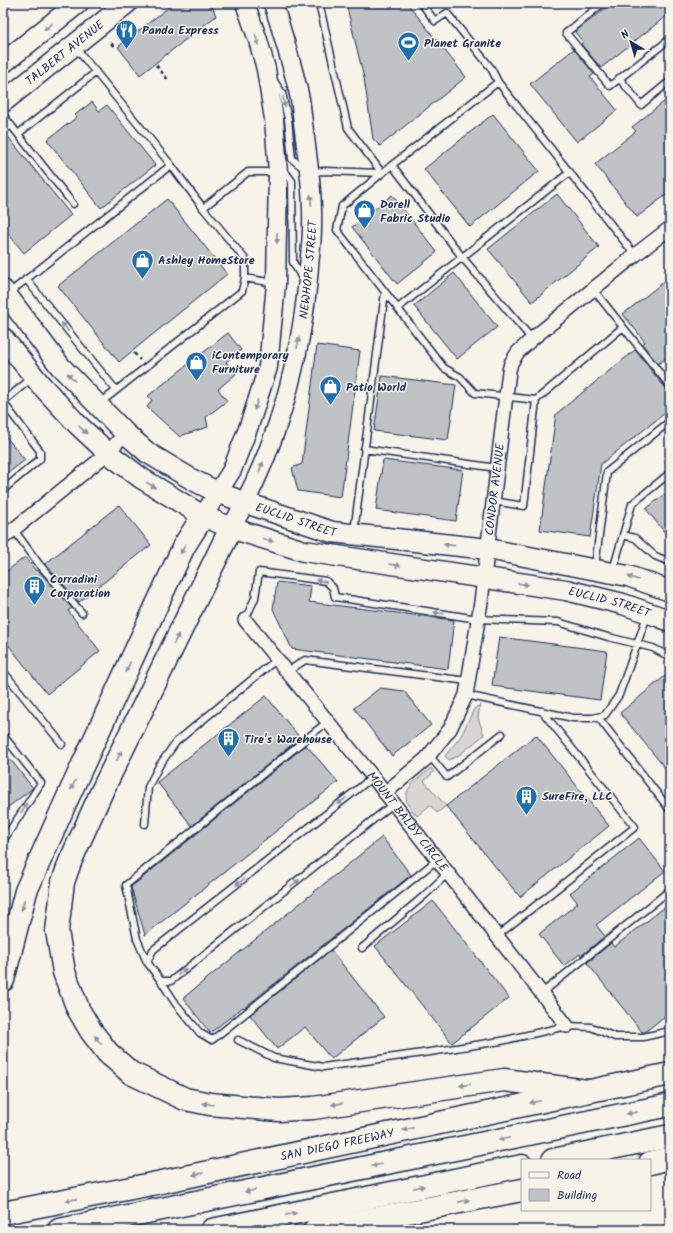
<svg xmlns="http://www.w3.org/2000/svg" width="673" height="1233" font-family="Kalam,sans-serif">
<rect width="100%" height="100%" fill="#f7f3e8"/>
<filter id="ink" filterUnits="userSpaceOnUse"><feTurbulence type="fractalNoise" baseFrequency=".025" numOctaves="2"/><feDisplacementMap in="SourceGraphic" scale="8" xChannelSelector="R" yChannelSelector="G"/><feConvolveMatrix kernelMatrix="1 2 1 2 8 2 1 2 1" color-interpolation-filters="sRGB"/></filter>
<g filter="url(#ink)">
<path fill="#d7d6d4" stroke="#798299" d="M480,705L478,718L484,735L458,756L449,760L445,756L461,736L474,709Z
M431,768L434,772L424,781L446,806L437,813L430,805L417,816C414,812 409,807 407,803C402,787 421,777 431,768Z"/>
<path fill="#c0c3c5" stroke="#1b2f5e" d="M174,3H192L197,5L211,3L216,16L140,75L118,47Z
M346,3H407L466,77L380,146L373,139L364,78Z
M612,3H670V13L601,68L581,44L583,42L575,32Z
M574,49L594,74L590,77L617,110L577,142L530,84Z
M670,97V192L637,217L595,164L636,131L632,127Z
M92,102L99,111L107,105L155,165L101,208L47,140L77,117L75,115Z
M493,114L539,171L470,227L424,169Z
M6,134L71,215L24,253L3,227V135Z
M557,194L599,247L532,302L488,249Z
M392,195L437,252L397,284L352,227Z
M167,199L227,274L119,362L58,286Z
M454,273L497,327L457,359L414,306Z
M670,277V355L658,364L642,344L645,342L623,314Z
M228,333L241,350L226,362L236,374L218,389L227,401L206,417L208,427L183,435L180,437L147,407L152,400L148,396Z
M317,345L360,351L341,497L298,491L292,468L302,464Z
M635,350L666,389L670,391V409L601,464L590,537L540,530L556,414Z
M382,376L456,385L448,440L374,431Z
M3,433L25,460L3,477Z
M383,460L463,470L456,521L376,510Z
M670,490V539L646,509Z
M119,505L151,545L79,602L45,564Z
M25,557L36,571L38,570L72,608L68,611L100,651L47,694L3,638V574Z
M277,582L311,586L309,602L454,620L448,669L292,649L273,609Z
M499,637L607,651L600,700L492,686Z
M670,672V774L620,713Z
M380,688L404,691L431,725L392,756L354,708Z
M266,696L300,738L192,826L157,782Z
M536,735L609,826L520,897L446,806Z
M306,745L338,782L145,935L131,887Z
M3,750L33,788L3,811Z
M382,837L411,875L244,1008L243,1007L210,1033L183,998Z
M639,838L665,871L596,925L605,936L581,956L580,954L564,966L539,934L578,903L570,893Z
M433,901L509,998L452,1043L375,946Z
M670,903V1012L645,1032H642L587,963L611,943L614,947Z
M331,950L384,1017L331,1059L305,1027L277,1049L250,1015Z"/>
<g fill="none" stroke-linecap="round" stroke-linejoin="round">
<defs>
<path id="lane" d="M319,3L348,128L382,173
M421,3L435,21L447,13L491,68L498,82L392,165L342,206L337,230L444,368L460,377L475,393L536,400
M603,3L566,33L610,86L670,39
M619,78L641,105L670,81
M274,81L282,93L288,119L292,159L309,172L325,171L382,173
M498,82L635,255
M3,115L73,204
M3,131L11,125
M18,134L96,72
M171,165L203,208
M392,165L462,257L532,339
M245,278L274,283
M26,279L116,390
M9,293L171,165L76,48
M398,308L570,172
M623,327L670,386
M99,404L242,291L245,278V259L203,208L248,172H278L286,173L292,181L293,262L303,280
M364,449L497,468
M3,490L40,459V451L3,402L33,377
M493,501L524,506L536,400L623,327L593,289
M14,530L39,564L82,613
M354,532L385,292
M623,535L632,504L670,473
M595,567L607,472L670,421
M613,570L623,535L635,538L655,556L670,562
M245,620L255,598L259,572L326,581L333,588L335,597L478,619L558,622L608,637L653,648L670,657
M3,671L62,744
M287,672L305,660L468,681
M466,695L573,718H593L605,715L619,695L647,616
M598,717L670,810
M3,735L41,783L3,841
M429,755L447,777L502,734
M373,777L153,950L147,962L161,981H171L393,804
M145,824L148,787L159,766L176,742L277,659
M497,936L635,827L542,711
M362,948L425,895L448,873
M147,962L137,939L126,885L327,722
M161,981L176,1004L200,1033L212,1040L437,860
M542,993L670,890
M238,1040L274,1058L323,1067L430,1052L501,1041L567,1026L591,1027L615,1037H643L670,1031"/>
<g id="street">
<path d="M3,538L108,453L125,433"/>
<path id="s1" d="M245,620L373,777L567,1026"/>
<path id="s2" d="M385,793L426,759L450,729L466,695L481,602L509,371L511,363L518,352L532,339L635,255L670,228"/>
</g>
<g id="secondary">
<path d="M203,516L232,470L250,423L268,367L276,284L278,172L274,119L266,69L258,40L245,3"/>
<path id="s3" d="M231,528C277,449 302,358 309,267C310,254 312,241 312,228C313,198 309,168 305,138C303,125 302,112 300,99C293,66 283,35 273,3"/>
</g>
<g id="primary">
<path d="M3,63L78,3"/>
<path id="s4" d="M3,102L127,3"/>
<path id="s5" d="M3,290L60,366L125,433L148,453L193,480L217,492L246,503L332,532L488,549L612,573L628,576L670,591"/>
<path id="s6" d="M3,338L41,385L78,425L108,453L141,478L203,516L231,528L304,551L566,590L623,604L660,617L670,621"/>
</g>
<g id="highway">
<path d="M231,528L102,791L70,862L63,882L57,931L64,972L78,1009L91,1031L108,1053L131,1073L185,1099L210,1104L279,1110L313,1108L504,1080L587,1091"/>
<path d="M3,980L26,891L68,797L184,546L203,516"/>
<path d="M553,1160L670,1136"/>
<path d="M650,1163L670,1158"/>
<path id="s7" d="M3,1213L152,1184L670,1074"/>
<path d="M59,1230L670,1105"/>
<path d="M212,1230L522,1166"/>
<path d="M315,1230L522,1190"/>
</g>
</defs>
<use href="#lane" stroke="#1b2f5e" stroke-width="9"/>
<use href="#street" stroke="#1b2f5e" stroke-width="16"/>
<use href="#secondary" stroke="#1b2f5e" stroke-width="21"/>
<use href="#primary" stroke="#1b2f5e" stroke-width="23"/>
<use href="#highway" stroke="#1b2f5e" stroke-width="25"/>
<path stroke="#1b2f5e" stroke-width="2.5" stroke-dasharray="4 3" stroke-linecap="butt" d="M111,43L115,48
M156,65L169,81
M134,353L140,360"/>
<use href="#lane" stroke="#f7f3e8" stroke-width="6"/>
<use href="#street" stroke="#f7f3e8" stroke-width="13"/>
<use href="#secondary" stroke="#f7f3e8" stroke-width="18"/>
<use href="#primary" stroke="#f7f3e8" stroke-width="20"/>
<use href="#highway" stroke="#f7f3e8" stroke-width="22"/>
</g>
<defs><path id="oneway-solid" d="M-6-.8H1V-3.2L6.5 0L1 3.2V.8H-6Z"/></defs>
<g fill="#8991a3">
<use href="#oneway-solid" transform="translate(48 27) rotate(141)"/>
<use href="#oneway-solid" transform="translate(257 40) rotate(73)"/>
<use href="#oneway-solid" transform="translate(284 102) rotate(78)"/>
<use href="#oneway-solid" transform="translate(311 200) rotate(-93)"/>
<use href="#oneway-solid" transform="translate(277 238) rotate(91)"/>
<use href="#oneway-solid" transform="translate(65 327) rotate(-129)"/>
<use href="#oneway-solid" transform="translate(298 343) rotate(-79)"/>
<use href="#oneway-solid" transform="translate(71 377) rotate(-133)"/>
<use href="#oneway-solid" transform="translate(256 405) rotate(108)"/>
<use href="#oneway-solid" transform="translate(83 430) rotate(44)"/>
<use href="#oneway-solid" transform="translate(261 467) rotate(-69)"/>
<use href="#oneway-solid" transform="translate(151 485) rotate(32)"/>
<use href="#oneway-solid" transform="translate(268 540) rotate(18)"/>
<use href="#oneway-solid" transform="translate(449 545) rotate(-174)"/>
<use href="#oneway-solid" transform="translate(183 549) rotate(117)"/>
<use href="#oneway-solid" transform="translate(395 565) rotate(9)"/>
<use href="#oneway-solid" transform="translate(633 578) rotate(-161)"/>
<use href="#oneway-solid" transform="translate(321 581) rotate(-169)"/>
<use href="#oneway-solid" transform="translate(523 584) rotate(8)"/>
<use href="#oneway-solid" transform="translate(439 613) rotate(-171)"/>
<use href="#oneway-solid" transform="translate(176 639) rotate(-64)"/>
<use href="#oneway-solid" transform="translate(128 667) rotate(115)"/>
<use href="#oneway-solid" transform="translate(119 756) rotate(-64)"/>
<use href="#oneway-solid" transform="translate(73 785) rotate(116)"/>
<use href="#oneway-solid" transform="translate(342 801) rotate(143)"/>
<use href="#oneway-solid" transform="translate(24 808) rotate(-57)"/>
<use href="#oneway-solid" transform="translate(240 882) rotate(142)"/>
<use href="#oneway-solid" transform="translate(295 883) rotate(-39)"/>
<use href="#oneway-solid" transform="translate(23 905) rotate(105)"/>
<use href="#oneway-solid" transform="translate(182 972) rotate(-38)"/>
<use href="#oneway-solid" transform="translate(98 1040) rotate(-127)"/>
<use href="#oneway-solid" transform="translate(465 1085) rotate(172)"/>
<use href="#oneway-solid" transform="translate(535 1102) rotate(168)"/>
<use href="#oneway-solid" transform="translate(208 1104) rotate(-170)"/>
<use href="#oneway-solid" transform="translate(337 1104) rotate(172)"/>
<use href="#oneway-solid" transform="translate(632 1113) rotate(168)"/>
<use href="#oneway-solid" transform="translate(408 1129) rotate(168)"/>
<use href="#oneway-solid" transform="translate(504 1139) rotate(168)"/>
<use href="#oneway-solid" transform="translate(377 1165) rotate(168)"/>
<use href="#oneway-solid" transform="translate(198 1174) rotate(168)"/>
<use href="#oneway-solid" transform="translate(419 1187) rotate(-12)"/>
<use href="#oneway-solid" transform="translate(250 1191) rotate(168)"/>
<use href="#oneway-solid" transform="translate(71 1200) rotate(169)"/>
<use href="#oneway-solid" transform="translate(464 1201) rotate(-11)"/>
<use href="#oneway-solid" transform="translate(291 1214) rotate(-12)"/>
</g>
</g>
<defs>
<symbol id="restaurant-pin" viewBox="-11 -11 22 30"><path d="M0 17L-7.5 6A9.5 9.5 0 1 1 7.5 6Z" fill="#1f6fb2" stroke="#f7f3e8"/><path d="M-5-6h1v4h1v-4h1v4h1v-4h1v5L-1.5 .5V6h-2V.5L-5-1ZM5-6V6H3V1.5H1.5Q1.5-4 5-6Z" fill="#fff"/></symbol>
<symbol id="stadium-pin" viewBox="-11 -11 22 30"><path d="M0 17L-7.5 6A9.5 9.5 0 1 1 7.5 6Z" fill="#1f6fb2" stroke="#f7f3e8"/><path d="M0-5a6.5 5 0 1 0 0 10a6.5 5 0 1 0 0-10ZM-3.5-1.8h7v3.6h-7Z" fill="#fff"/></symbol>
<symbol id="shop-pin" viewBox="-11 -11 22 30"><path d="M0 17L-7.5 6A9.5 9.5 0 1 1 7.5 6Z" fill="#1f6fb2" stroke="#f7f3e8"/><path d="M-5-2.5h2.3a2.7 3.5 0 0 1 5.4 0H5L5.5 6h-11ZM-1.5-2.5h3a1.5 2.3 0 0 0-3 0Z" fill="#fff"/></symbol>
<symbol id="building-pin" viewBox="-11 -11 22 30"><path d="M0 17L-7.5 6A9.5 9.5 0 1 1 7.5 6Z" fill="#1f6fb2" stroke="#f7f3e8"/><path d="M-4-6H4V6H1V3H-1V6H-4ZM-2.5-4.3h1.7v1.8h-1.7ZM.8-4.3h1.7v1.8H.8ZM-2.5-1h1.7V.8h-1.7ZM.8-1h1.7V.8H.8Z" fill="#fff"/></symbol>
</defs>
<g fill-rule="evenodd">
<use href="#restaurant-pin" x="114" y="18" width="25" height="34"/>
<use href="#stadium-pin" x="396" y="30" width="25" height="34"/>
<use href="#shop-pin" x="352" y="198" width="25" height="34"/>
<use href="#shop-pin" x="130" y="248" width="25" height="34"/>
<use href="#shop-pin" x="184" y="350" width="25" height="34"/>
<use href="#shop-pin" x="318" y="374" width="25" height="34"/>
<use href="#building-pin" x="22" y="574" width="25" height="34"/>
<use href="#building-pin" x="216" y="726" width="25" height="34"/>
<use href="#building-pin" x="514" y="784" width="25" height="34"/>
</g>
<g text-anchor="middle" stroke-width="3" stroke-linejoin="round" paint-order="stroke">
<g font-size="12" font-weight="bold" fill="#1b2f5e" stroke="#f7f3e8" text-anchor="start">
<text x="142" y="34">Panda Express</text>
<text x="424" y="47">Planet Granite</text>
<text x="380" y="208">Dorell<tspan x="380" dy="14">Fabric Studio</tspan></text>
<text x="158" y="264">Ashley HomeStore</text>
<text x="212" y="359">iContemporary<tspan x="212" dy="14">Furniture</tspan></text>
<text x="346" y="391">Patio World</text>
<text x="50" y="583">Corradini<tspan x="50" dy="14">Corporation</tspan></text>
<text x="244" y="743">Tire's Warehouse</text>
<text x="542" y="800">SureFire, LLC</text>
</g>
<g font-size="12" fill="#1b2f5e" stroke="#f7f3e8">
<text dy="4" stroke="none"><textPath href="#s4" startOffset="79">TALBERT AVENUE</textPath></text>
<text dy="4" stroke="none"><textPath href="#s3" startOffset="272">NEWHOPE STREET</textPath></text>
<text dy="4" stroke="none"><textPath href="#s2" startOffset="337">CONDOR AVENUE</textPath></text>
<text dy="4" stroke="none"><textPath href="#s5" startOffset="382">EUCLID STREET</textPath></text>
<text dy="4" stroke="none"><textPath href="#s6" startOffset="687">EUCLID STREET</textPath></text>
<text dy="4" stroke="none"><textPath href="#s1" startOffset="259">MOUNT BALDY CIRCLE</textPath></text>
<text dy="4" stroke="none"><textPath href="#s7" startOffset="341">SAN DIEGO FREEWAY</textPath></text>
</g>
</g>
<rect width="673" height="1233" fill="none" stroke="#f7f3e8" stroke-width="16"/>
<rect x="8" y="8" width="657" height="1217" fill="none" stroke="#1b2f5e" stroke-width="1.5" filter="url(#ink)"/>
<rect x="521" y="1159" width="130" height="52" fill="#f7f3e8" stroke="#9fa5b1"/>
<rect x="529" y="1172" width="20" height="6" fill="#f7f3e8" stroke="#9fa5b1"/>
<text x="557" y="1179" font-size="12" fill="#1b2f5e">Road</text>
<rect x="529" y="1189" width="20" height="12" fill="#c0c3c5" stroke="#9fa5b1"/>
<text x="557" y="1199" font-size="12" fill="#1b2f5e">Building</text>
<g transform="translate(631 42) rotate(322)" stroke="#f7f3e8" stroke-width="3" paint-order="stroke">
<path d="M0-3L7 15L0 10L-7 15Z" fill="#1b2f5e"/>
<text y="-6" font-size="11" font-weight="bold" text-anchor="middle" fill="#1b2f5e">N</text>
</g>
</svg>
